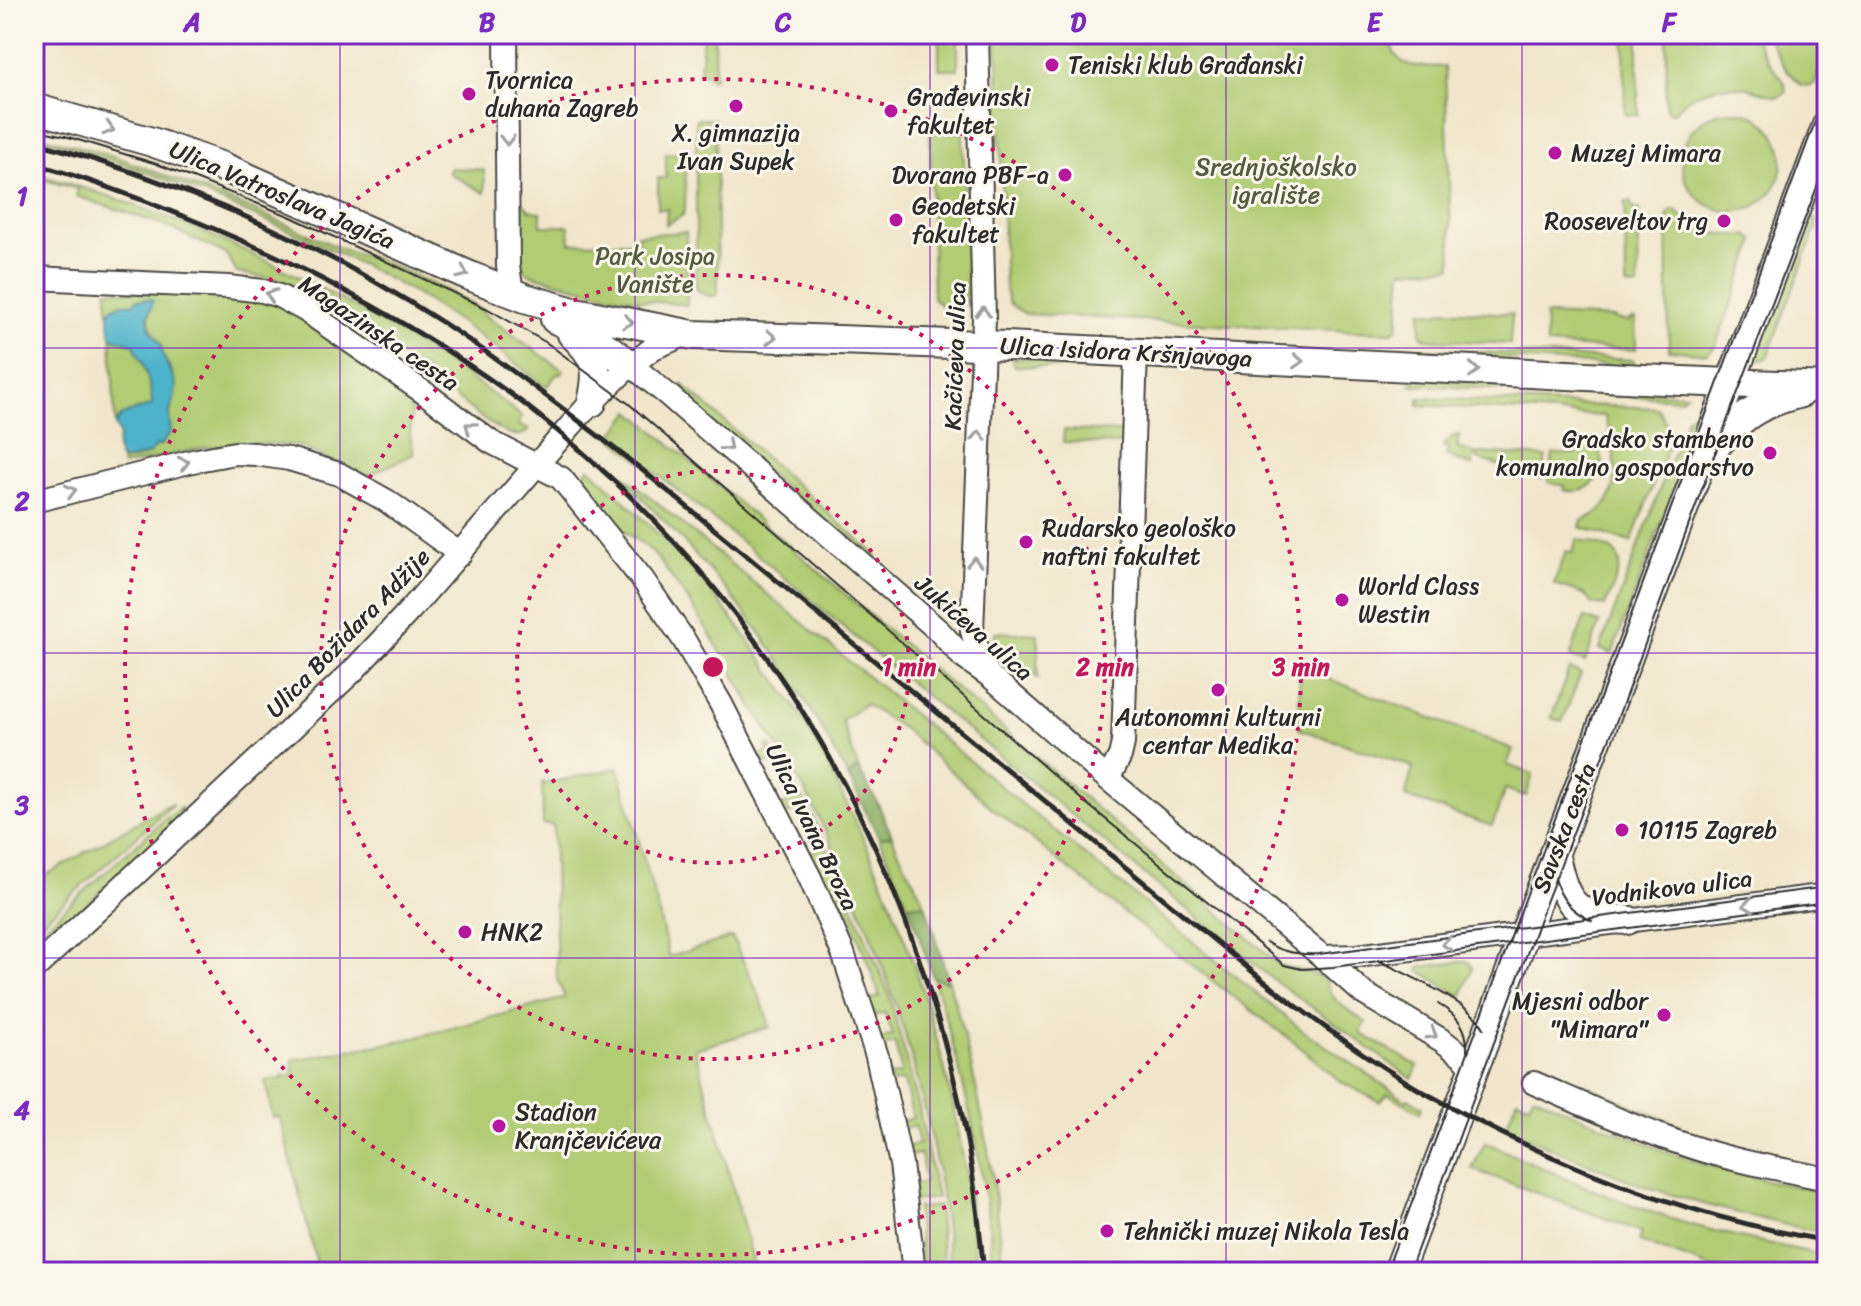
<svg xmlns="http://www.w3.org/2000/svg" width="1861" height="1306" font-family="Sriracha,sans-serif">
<rect width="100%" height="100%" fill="#fbf7ec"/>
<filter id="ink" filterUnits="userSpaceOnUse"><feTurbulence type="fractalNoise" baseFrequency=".0125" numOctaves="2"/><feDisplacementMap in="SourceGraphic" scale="16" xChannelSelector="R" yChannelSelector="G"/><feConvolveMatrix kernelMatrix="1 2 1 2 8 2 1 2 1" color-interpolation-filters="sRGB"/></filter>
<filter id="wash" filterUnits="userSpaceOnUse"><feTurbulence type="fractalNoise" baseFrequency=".006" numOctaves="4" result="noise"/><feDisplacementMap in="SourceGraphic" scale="32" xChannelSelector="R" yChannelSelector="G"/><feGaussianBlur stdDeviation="1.8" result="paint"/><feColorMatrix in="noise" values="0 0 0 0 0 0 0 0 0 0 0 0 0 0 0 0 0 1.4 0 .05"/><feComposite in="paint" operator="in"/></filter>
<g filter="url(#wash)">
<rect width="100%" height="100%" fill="#f1e6cb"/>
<path fill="#b1cc73" stroke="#6e7c4f" stroke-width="2" d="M703,34H714L715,78L710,79L709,74H700Z
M939,34H958V69H939Z
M997,34H1390C1393,72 1415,65 1445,67L1452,267L1402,270L1398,328L1392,332L1351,331L1025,314L1009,303L1005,290Z
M1667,34H1753L1768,61L1785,83L1786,93L1777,97L1745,87H1718L1696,94L1686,101L1674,112L1670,113L1666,109Z
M1766,34H1827V50L1815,83L1810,86L1801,85L1785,68Z
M1624,36H1638V115H1625Z
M1682 161a50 50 0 1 1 100 0a50 50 0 1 1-100 0Z
M696,119H715L718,294C710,300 703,293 696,289Z
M963,132L967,287L966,300C955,311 944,310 933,298L930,133Z
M34,134L114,156L246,207L349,252L375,258L450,292L480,309L485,315L564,371L561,375L558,373L546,387C503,353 459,319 412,292C357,260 299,234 241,210C173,181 105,156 34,136Z
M680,153L684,155L686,159L685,210L682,216L666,224L667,209H658V178H666V154Z
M451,168L484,170L485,193L452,175L448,172Z
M34,174C155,205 273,259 381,322C430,351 478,381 522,417L518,423L522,427L528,428L527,432C521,435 521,436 514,435C495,432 468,406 451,394L454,390L444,383L441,386L428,377L429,374L417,364L415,366L308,294L279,280L237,273L226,254L164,225L76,196L78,189L34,177Z
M521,201L530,210L541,213V226H569L570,243L637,242V235L686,232L687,305L639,300L604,294L532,275L525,271L521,263Z
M1625,202H1631L1632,208L1639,209L1638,287L1626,286Z
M1671,210H1674C1699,230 1714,237 1747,235L1754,240V244L1715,347L1707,354L1669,350L1667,217Z
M1809,215L1815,219L1816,228L1768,356L1763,360L1755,359Z
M107,290L263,298L289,308L413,389L410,435L414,454L367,476L299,446L253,443L203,448L123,466L121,460C140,462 146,453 155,439C167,419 180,400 173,375C171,367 165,361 162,353C161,349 161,345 159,342C151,327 147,326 150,308L128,304L111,310L109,317Z
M1444,310L1512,314L1510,344L1425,339L1421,335V311L1437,313Z
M1545,315L1615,318V320L1629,322L1630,320L1635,319L1636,350L1547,345Z
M111,337L135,345C135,353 140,356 143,364C148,377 152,392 153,405C139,411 122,410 115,425Z
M1421,349L1633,360L1636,367L1419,353Z
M1013,358L1123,363L1115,370L1015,366L1013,364Z
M1419,379L1686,394L1680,399L1664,398L1410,385Z
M682,384L876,555L874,564L676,392Z
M1419,398L1657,408L1673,434L1631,542L1580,527L1582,520C1630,505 1615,453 1605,416L1418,405Z
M1700,410L1699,422L1612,654L1600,649L1687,417L1691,413Z
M631,411L1267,954C1283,974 1298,966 1317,975C1331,982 1327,990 1335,999C1343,1008 1356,1015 1366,1022L1360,1033L1418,1066L1412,1079L1270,977L874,653L748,547L611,437Z
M1064,430L1122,432V444L1063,442Z
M1459,435L1457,448L1475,453L1472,466L1446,455L1448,448L1443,446L1452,437Z
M1579,441C1581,441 1590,444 1592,445C1618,463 1592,498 1564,490L1565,486L1548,482L1553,454H1577Z
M1479,453L1546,457L1542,479L1478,459L1477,454Z
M589,468C630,506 672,545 708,588C733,618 755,649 777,681C786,694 796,707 804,721C824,756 841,793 859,829C924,969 967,1118 976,1272H950C938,1108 887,954 814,808C795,770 770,736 748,699C725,659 702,618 674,581C667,571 660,560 652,552C642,542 628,536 618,526C602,511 588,492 574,476V469L583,476Z
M623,475L1061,836L1302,1030L1406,1100L1408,1098L1422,1107L1420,1112L1388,1094L1380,1102L1341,1082L1300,1047L1164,944L992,808L905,730L865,704L842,721L858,768L848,776C816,716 781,657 738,604C702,559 662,518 621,477Z
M1577,539C1588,543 1606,545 1614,552C1628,564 1610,592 1605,606L1592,604L1584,594L1554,584L1566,551L1572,553Z
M1584,618L1600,623L1585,662L1570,657Z
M994,632L1038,634V678L994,640Z
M1300,668L1513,749L1507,765L1533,774L1526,796L1505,789L1492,826L1405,797L1413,767L1299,729Z
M1569,669L1581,673L1562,722L1551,718Z
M770,745L813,818L843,882L826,891L808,854L819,848L799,809L788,814L783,805L794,798L774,760L762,765L758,757L769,751L766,746Z
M618,768L656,901L669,957L732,937L762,1002L770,1027L695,1049L756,1272H319L280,1117L273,1118L265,1081L294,1075L292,1060L402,1041L565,998L557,979L553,825L543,824L542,781L543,784Z
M173,804L34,929V882L166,806Z
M181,808V817L179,819L34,953V936L164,820Z
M892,836C901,860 915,881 925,904L908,905L879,838Z
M846,889L889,994L918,1104L937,1198L914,1201L912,1185L925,1182L921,1154L907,1156L906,1147L919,1144L915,1126L902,1129L900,1122L913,1118L904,1081L891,1083L889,1076L902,1073L895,1043L882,1046L880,1039L893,1035L885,1013L873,1016L868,1001L880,996L846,904L834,908L829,898Z
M1466,961L1470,963L1472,969L1462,995H1459L1418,970L1420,967Z
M933,977L949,982C977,1076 995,1173 1004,1272H993C987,1172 963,1072 933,977Z
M1577,1081L1639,1109L1680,1125L1678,1132L1573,1089Z
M1533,1095C1578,1115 1624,1136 1670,1153C1721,1172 1774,1182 1827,1193V1234C1765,1220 1703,1206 1642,1185C1596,1168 1551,1148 1505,1128L1517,1099L1529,1103Z
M1485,1142C1549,1171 1611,1200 1678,1221C1727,1236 1777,1245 1827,1256V1272H1723L1639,1241L1642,1232L1472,1169Z
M938,1206L944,1272H935L934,1262L921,1263L917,1208Z"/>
<path fill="#8cb065" stroke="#5c6e48" stroke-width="2" d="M858,768L878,804L892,836L879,838L848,776Z
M925,904L949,982L933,977L908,905Z"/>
<path fill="#4db3cb" stroke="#3c6f7b" stroke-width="2" d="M151,299L153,302L148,317L150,329L161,344L162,353L176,384L175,395L169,416L171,432L161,445L156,446L149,454L125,461L119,458L117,448L119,435L115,425C122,410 139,411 152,405C152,392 148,377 143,364C140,356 136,353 135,345L111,337C107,314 106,302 133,304L136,300Z"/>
</g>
<g filter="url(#ink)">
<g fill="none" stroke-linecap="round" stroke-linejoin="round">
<defs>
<path id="minor" d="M506,34L508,266L512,293
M977,34L984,318L972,631L981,660L989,675
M34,278L228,287L263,291L279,296L305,310L429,396L491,442L561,478L643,580L684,640L721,704L810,878L843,953L877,1056L901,1164L914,1272
M631,365L668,395L939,631L963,657L990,676L1108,779L1323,957L1363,993L1443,1041L1465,1058L1474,1069
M34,501L197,460L235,453L255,454L289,459L339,474L387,501L460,554
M1108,779L1120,756L1123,743L1136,352
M1323,957L1357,956L1827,895
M34,969L352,672L411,609L587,407L625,370L653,348L679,337L692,335
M1534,1083C1585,1105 1636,1129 1689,1146C1733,1161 1781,1169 1827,1179"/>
<path id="major" d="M34,108L152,142L223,167L470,276L525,298L570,311L693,335L1008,346L1682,381L1827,387
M555,319L589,335L631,365
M572,334C597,357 600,369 592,402
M1711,451C1742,416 1755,405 1801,393
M1554,853C1566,905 1572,917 1627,920
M1398,1272L1827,125"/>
</defs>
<use href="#minor" stroke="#494743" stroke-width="26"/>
<use href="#major" stroke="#494743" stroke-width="32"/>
<use href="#minor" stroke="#fff" stroke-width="22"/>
<use href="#major" stroke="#fff" stroke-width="28"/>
<path stroke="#2b2b2b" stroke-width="2" d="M34,129L65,136L157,164L289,216L488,309L547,343L628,403L1081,799L1284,965L1302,969L1333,967L1827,902
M1555,878C1560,900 1572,911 1592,921
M1266,942C1282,953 1300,955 1319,954L1827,887
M1378,960C1405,974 1470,1002 1484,1028
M1438,1004C1457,1015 1468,1027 1467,1051
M1386,1272L1827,90
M1409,1272L1545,905L1621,709L1733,405L1827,161"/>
<path stroke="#2b2b2b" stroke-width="5" d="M34,142C178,181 319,243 445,324C513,369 577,419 641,469L1259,977C1308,1016 1359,1053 1413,1086C1430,1096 1448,1105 1466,1115C1579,1175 1701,1219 1827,1241
M34,164C77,175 119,191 160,207C214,228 267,250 318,277C385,311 450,350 512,395C533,410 553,427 573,444C775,617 901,843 959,1101C972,1157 978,1215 984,1272"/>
</g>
<defs><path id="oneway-chevron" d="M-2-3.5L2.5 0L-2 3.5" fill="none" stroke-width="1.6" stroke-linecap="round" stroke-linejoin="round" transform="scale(2)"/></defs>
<g stroke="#a0a0a0">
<use href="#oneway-chevron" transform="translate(109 129) rotate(17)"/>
<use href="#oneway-chevron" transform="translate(507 140) rotate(90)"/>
<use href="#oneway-chevron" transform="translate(463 273) rotate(24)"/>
<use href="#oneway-chevron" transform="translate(271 295) rotate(-161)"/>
<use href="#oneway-chevron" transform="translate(983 312) rotate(-89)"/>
<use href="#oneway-chevron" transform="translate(628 322) rotate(10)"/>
<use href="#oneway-chevron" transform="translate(771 337) rotate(2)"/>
<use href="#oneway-chevron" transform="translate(1298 361) rotate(3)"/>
<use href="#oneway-chevron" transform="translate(1474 370) rotate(3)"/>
<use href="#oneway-chevron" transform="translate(470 427) rotate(-143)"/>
<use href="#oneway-chevron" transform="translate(979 436) rotate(-88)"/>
<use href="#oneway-chevron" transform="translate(727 446) rotate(41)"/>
<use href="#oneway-chevron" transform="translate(184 463) rotate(-14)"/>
<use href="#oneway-chevron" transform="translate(71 491) rotate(-14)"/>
<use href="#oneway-chevron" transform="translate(974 562) rotate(-88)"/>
<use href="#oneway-chevron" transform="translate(1748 905) rotate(173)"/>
<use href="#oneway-chevron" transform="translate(1447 944) rotate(173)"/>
<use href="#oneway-chevron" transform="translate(1432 1034) rotate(31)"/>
</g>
</g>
<path fill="none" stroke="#7b2cbf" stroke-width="2" stroke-opacity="0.55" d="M340,34V1272M635,34V1272M930,34V1272M1226,34V1272M1522,34V1272M34,348H1827M34,653H1827M34,958H1827"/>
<g fill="none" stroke="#c2185b" stroke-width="4" stroke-dasharray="4 8">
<circle cx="713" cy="667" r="196"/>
<circle cx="713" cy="667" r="392"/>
<circle cx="713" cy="667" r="588"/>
</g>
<g fill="#b5179e" stroke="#fbf7ec" stroke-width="3">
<circle cx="1052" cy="65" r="8"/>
<circle cx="469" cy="94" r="8"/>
<circle cx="736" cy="106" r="8"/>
<circle cx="891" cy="111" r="8"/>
<circle cx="1555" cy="153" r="8"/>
<circle cx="1065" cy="175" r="8"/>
<circle cx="896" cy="220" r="8"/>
<circle cx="1724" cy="221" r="8"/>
<circle cx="1770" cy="453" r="8"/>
<circle cx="1026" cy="542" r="8"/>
<circle cx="1342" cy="600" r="8"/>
<circle cx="1218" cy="690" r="8"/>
<circle cx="1622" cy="830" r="8"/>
<circle cx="465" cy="932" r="8"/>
<circle cx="1664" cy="1015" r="8"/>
<circle cx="499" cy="1126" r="8"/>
<circle cx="1107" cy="1231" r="8"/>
</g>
<g text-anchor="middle" stroke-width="6" stroke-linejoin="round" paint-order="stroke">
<g font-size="24" fill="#2b2b2b" stroke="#fbf7ec" text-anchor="start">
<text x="1068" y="73">Teniski klub Građanski</text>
<text x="485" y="88">Tvornica<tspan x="485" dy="28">duhana Zagreb</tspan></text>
<text x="907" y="105">Građevinski<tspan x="907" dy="28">fakultet</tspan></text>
<text x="736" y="141" text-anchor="middle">X. gimnazija<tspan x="736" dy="28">Ivan Supek</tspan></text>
<text x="1571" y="161">Muzej Mimara</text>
<text x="1049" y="183" text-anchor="end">Dvorana PBF-a</text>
<text x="912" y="214">Geodetski<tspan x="912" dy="28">fakultet</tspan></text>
<text x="1708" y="229" text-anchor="end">Rooseveltov trg</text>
<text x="1754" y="447" text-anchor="end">Gradsko stambeno<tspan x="1754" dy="28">komunalno gospodarstvo</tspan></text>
<text x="1042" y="536">Rudarsko geološko<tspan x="1042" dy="28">naftni fakultet</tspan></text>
<text x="1358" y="594">World Class<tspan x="1358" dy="28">Westin</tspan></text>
<text x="1218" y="725" text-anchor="middle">Autonomni kulturni<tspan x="1218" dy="28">centar Medika</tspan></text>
<text x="1638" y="838">10115 Zagreb</text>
<text x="481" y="940">HNK2</text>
<text x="1648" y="1009" text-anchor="end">Mjesni odbor<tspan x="1648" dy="28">"Mimara"</tspan></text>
<text x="515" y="1120">Stadion<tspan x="515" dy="28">Kranjčevićeva</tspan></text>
<text x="1123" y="1239">Tehnički muzej Nikola Tesla</text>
</g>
<g font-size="24" fill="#535b41" stroke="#fbf7ec">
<text x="1276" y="175">Srednjoškolsko<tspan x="1276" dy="28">igralište</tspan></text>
<text x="655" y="264">Park Josipa<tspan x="655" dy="28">Vanište</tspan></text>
</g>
<g font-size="24" fill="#2b2b2b" stroke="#fbf7ec">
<text transform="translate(282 195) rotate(23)" y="8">Ulica Vatroslava Jagića</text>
<text transform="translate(379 333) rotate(34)" y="8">Magazinska cesta</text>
<text transform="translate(1126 352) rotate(3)" y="8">Ulica Isidora Kršnjavoga</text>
<text transform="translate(955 356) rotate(-88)" y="8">Kačićeva ulica</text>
<text transform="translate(974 628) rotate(41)" y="8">Jukićeva ulica</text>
<text transform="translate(348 633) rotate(-46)" y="8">Ulica Božidara Adžije</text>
<text transform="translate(812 827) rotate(64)" y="8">Ulica Ivana Broza</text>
<text transform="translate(1564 828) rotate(-69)" y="8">Savska cesta</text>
<text transform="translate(1672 888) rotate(-7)" y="8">Vodnikova ulica</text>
</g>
</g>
<circle cx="713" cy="667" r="12" fill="#c2185b" stroke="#fbf7ec" stroke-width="4"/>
<g font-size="24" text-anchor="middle" font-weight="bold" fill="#c2185b" stroke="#fbf7ec" stroke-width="6" stroke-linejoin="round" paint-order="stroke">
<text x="909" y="675">1 min</text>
<text x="1105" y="675">2 min</text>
<text x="1301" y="675">3 min</text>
</g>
<rect width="1861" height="1306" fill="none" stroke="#fbf7ec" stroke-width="88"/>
<rect x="44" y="44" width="1773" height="1218" fill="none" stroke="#7b2cbf" stroke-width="3"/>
<g font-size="26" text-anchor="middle" font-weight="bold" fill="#7b2cbf">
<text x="192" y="31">A</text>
<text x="487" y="31">B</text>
<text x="783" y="31">C</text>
<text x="1078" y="31">D</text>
<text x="1374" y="31">E</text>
<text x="1669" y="31">F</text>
<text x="22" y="205">1</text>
<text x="22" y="510">2</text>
<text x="22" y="814">3</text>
<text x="22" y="1119">4</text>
</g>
</svg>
